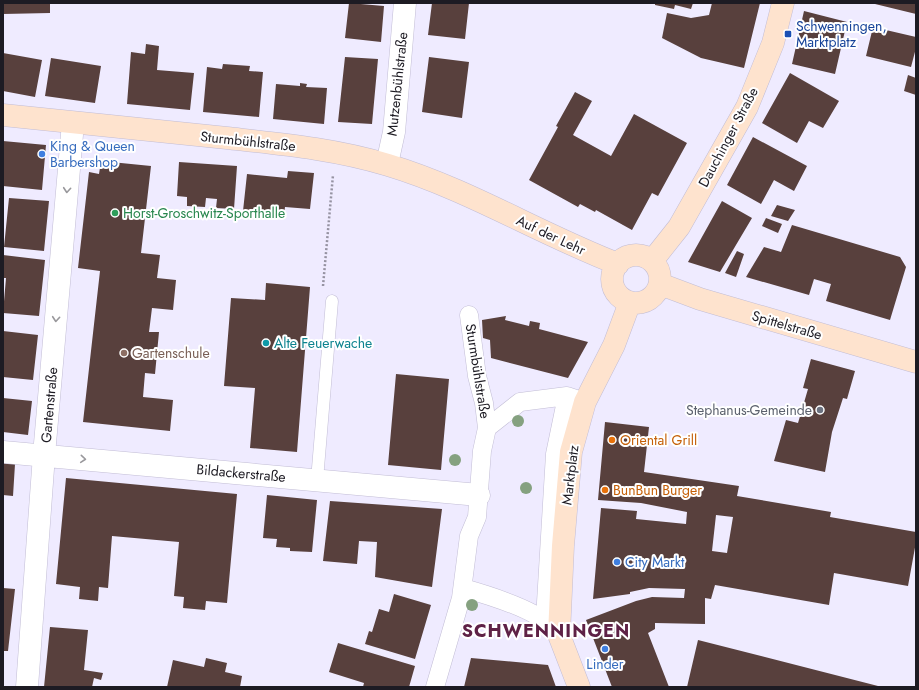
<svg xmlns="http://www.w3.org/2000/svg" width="919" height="690" font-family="Jost,sans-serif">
<rect width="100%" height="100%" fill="#efebff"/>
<path fill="#58403d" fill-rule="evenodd" d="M3,3H50V13L3,14Z
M349,3L384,6L381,42L345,38Z
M432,3H469L465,39L428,35Z
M655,3H693L691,9L675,5L674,9L655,5Z
M712,3H760L744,68L701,58L662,38L667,13L691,18L709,15Z
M875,3H916V14L875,4Z
M804,11L847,22L835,74L792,64Z
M873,27L916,37V48L911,67L866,56Z
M146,44L159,46L157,70L194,73L190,110L127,104L131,52L145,54Z
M3,53L42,60L35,97L3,91Z
M345,57L378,59L372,124L338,122Z
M429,57L469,62L462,118L422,112Z
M51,58L101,66L95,103L45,96Z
M223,64L250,66L249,71L263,72L259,117L203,112L207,67L222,69Z
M790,73L839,101L823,128L809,121L797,143L762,123Z
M908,75L916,78V95L904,91Z
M300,83L307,84L306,87L327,88L324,124L273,119L276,84L300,86Z
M575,92L592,101L573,135L611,156L634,114L687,143L658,196L652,193L632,230L596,210L595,212L580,204L578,207L529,180L558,127L556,126Z
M753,137L807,166L794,191L774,180L761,204L727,185Z
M3,141L46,145L42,190L3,186Z
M101,161L151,166L141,253L160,255L157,278L176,280L173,310L152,308L149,332H159L155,374L145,373L143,397L173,400L170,431L83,422L100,271L78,268L89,172L99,174Z
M179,162L237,166L234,209L216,208L217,199L206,198L205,207L187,206V197L177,196Z
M288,171L314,173L310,209L285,207L284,215L243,211L247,174L287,178Z
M9,198L49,201L44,251L4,247Z
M722,201L752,218L720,272L688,262Z
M777,205L795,210L788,221L771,216Z
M766,218L782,224L778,233L762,226Z
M792,225L900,257L906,267L890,320L826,301L831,284L814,279L809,295L746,277L764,247L781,252Z
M737,251L744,254L736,277L725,273Z
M3,255L45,260L39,316L3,313L6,278H3Z
M266,283L310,287L297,452L250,448L255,388L224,386L231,298L265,300Z
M506,316L505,320L529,326L530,321L540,323L539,329L588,342L568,378L491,358L490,340L483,338L482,320Z
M3,331L38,335L33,380L3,377Z
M811,359L855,371L847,399L843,398L832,432L825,472L774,461L786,420L798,423L808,389L803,388Z
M396,374L449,379L441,470L388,465Z
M3,398L32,401L28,435L3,432Z
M605,422L649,427L644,472L739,486L737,496L831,512L830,517L916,532V542L908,586L834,573L829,605L715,585L711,599L705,598V624L655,623V629L648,633L669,687H612L586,620L636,601L652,597L684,598L685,589L649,588L630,592V594L593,599L601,508L637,511L636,519L686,524L687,512L641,503L598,500ZM716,515L733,517L727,553L712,551Z
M3,463L15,464L13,496L3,495Z
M66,478L237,494L227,603L206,601L205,610L183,608L184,597L174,596L179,542L112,536L108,588L99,587L98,601L79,599L80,587L56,584Z
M267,495L317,500L312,552L290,551V548L276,547L277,539L263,538Z
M330,501L442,509L432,587L375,577L377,542L359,541L357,564L323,561Z
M3,588L15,589L8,651H3Z
M394,594L431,605L415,659L365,644L369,631L372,632L379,609L389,612Z
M50,627L88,630L84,670L103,673L101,680L94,678L92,687H44Z
M698,640L878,686V687H687Z
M338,643L415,666L409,687H363L364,683L329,672Z
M206,658L227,663L225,672L242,676L240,687H167L173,660L204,667Z
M471,658L548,665L556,687H464Z"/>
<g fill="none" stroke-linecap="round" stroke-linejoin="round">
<defs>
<path id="service" d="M317,480L332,301"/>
<path id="pedestrian" d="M469,315L477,376L484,403L487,428
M463,588C488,595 535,609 552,627
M545,619L555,454L567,396
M435,687L461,598L469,536L477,517L482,451L487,428L520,402L567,396L585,402"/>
<path id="minor" d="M387,164L394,132L405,3
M3,452L479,495
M27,687L44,455L73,123"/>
<path id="secondary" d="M3,115C78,123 152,130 227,138C281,144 336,149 388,165C468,189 540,234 618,264
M612 279a24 24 0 1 1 48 0a24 24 0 1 1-48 0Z
M652,261L679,227L747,107L773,43L783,3
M660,284L700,299L916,362
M579,687L559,635L563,546L571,452L585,402L614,345L630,302"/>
</defs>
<use href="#service" stroke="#c2bdd5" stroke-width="13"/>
<use href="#pedestrian" stroke="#c2bdd5" stroke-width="19"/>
<use href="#minor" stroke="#c2bdd5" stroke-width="23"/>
<use href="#secondary" stroke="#c2bdd5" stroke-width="23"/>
<path stroke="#9693a2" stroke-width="2.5" stroke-dasharray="2 2" stroke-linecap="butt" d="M323,286L333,175"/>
<use href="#service" stroke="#fff" stroke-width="12"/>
<use href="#pedestrian" stroke="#fff" stroke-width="18"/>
<use href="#minor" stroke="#fff" stroke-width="22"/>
<use href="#secondary" stroke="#fee3ce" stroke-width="22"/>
</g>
<g fill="#85a180">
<circle cx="518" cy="421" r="6"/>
<circle cx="455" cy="460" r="6"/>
<circle cx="526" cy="488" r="6"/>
<circle cx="472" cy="605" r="6"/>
</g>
<defs><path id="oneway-chevron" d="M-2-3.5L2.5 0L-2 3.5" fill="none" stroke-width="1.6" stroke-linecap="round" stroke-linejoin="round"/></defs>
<g stroke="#99989c">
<use href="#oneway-chevron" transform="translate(67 190) rotate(95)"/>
<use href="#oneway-chevron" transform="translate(56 319) rotate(95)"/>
<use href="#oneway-chevron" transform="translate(83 459) rotate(5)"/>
</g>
<rect fill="#1a4fb4" stroke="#fff" stroke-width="1.5" x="784" y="30" width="8" height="8" rx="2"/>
<g fill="#3f7fe0" stroke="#fff" stroke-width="1.5">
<circle cx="42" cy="154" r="4"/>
<circle cx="617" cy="562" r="4"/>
<circle cx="605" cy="649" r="4"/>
</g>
<circle fill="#2e9e5b" stroke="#fff" stroke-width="1.5" cx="115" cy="213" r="4"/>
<circle fill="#0f9aa8" stroke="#fff" stroke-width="1.5" cx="266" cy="343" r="4"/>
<circle fill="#8d6e63" stroke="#fff" stroke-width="1.5" cx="124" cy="353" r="4"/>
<circle fill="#6b7280" stroke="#fff" stroke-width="1.5" cx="820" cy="410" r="4"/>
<g fill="#e8710a" stroke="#fff" stroke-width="1.5">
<circle cx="612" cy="440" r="4"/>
<circle cx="605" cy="490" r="4"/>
</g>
<g text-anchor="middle" stroke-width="4" stroke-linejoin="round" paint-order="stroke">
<g font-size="14" fill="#164399" stroke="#fff" text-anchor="start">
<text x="796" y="31">Schwenningen,<tspan x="796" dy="16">Marktplatz</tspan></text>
</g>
<g font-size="14" fill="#1d1b23" stroke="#fff">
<text transform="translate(397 84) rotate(-84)" y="5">Mutzenbühlstraße</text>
<text transform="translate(728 137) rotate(-62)" y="5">Dauchinger Straße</text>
<text transform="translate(248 141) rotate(6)" y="5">Sturmbühlstraße</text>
<text transform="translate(551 235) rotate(25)" y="5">Auf der Lehr</text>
<text transform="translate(787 325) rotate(16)" y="5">Spittelstraße</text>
<text transform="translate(478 371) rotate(81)" y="5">Sturmbühlstraße</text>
<text transform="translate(49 405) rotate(-85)" y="5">Gartenstraße</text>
<text transform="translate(241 473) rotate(5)" y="5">Bildackerstraße</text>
<text transform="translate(570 475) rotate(-83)" y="5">Marktplatz</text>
</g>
<g font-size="14" fill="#366cbe" stroke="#fff" text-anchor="start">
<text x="50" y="151">King &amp; Queen<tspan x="50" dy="16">Barbershop</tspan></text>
<text x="625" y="567">City Markt</text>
<text x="605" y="669" text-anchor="middle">Linder</text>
</g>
<g font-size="14" fill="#27864d" stroke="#fff" text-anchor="start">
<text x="123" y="218">Horst-Groschwitz-Sporthalle</text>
</g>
<g font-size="14" fill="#0d838f" stroke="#fff" text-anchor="start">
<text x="274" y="348">Alte Feuerwache</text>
</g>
<g font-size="14" fill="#785e54" stroke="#fff" text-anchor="start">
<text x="132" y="358">Gartenschule</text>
</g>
<g font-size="14" fill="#5b616d" stroke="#fff" text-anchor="end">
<text x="812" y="415">Stephanus-Gemeinde</text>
</g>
<g font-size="14" fill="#c56008" stroke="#fff" text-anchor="start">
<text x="620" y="445">Oriental Grill</text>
<text x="613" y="495">BunBun Burger</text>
</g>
<g font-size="18" font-weight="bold" letter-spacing="1" fill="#5e2146" stroke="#fff">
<text x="546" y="637">SCHWENNINGEN</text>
</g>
</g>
<rect width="919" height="690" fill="none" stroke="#1d1b23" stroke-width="8"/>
</svg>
